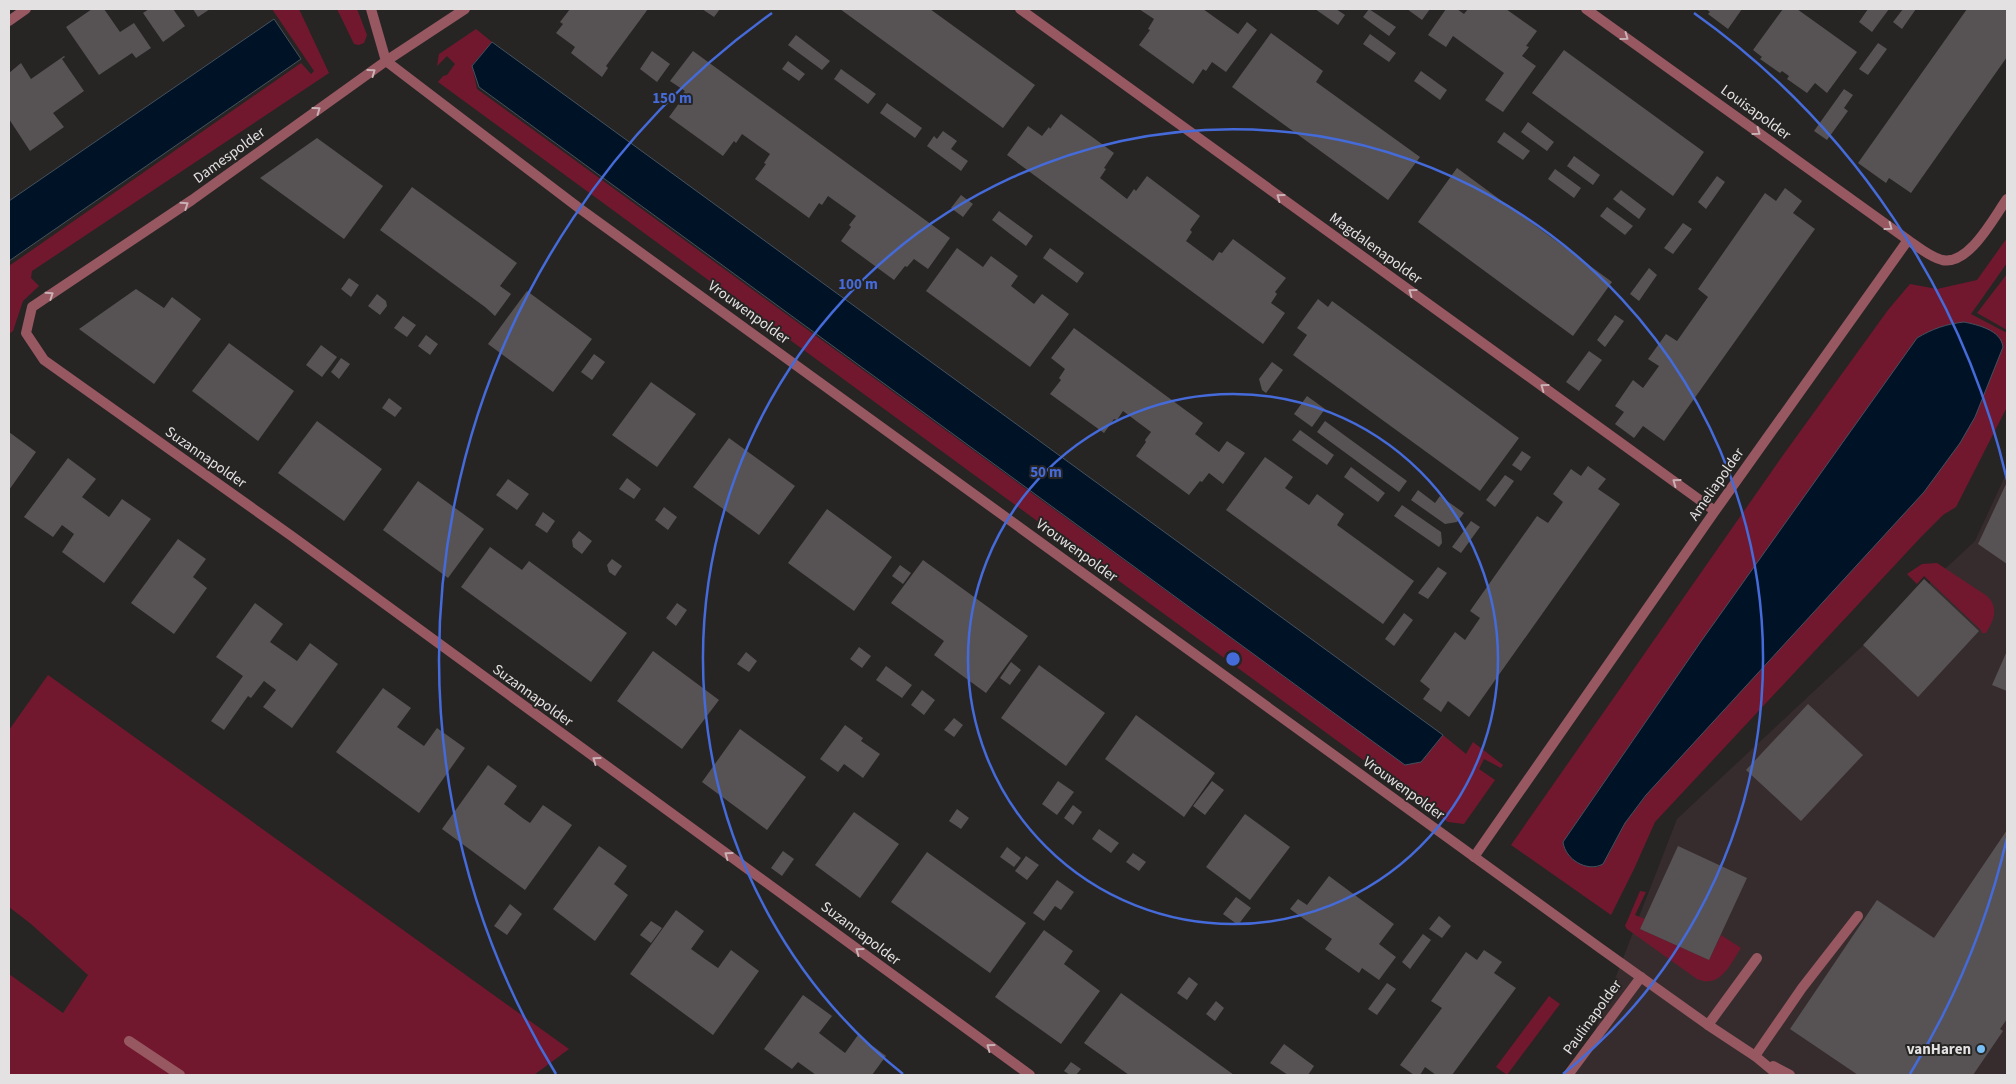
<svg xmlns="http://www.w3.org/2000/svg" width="2016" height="1084" font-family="'Source Sans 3',sans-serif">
<rect width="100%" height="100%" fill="#272424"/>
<path fill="#372c2d" d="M2007,472V1075H1570L1591,1041L1677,819L1975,541Z"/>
<path fill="#71182f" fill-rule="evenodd" d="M272,9H299L329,73L32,271L31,278L39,286L23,301L13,331L9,334V266L301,63L311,74L314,71Z
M337,9H357L367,35L364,43L359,45L354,44Z
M476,29L492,42L472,65L477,89L1405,765L1421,762L1443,735L1466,754L1473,742L1503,765L1501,768L1484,759L1479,769L1495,780L1464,824L1448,822L438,82L443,76L447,75L455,64L447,56L437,66L439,54Z
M2007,238V263L1971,314L2007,333V407L1956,507L1943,515L1922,536L1655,822L1634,869L1611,915L1511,845L1781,458L1888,310L1910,284L1937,289L1977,280ZM2003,347L1975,417L1960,443L1924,492L1659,779L1625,823L1609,854L1599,867C1579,869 1574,855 1563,842L1702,640Z
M2007,274V330L1977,313Z
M1937,563L1987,596C1999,608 1994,620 1986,633H1982L1981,630L1924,576L1917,584L1907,574L1922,564Z
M48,675L569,1049L534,1075H9V974L63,1013L88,975L31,924L9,907V730Z
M1640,891L1646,892L1635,915L1645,919L1640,929L1709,960L1721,935L1741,948C1730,964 1721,989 1697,979L1627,929L1625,926Z
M1549,996L1560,1004L1507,1075L1496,1067Z"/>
<path fill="#001326" stroke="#44515e" d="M274,19L301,59L9,261V201Z
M492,42L1443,735L1421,762L1405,765L479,87L472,66Z
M1964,322C1978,325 2001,330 2003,347L1975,417L1960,443L1924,492L1646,795L1625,823L1603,864C1587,873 1565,859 1563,842L1702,640L1917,338C1932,329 1946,324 1964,322Z"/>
<path fill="#575354" d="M92,9H104L120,32L134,23L151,48L136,58L132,53L99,75L66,27Z
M149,9H173L185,26L163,42L143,13Z
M193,9H210L198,17Z
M570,9H648L606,66L608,68L602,77L571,53L575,47L556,33L563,24L560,22Z
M702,9H720L714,17Z
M840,9H930L1035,85L1003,128Z
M1139,9H1203L1238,34L1247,22L1257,30L1226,72L1212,62L1206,71L1203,69L1193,84L1139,45L1150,30L1148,29L1154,19Z
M1315,9H1336L1345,15L1338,25Z
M1369,9L1396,27L1389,36L1363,17Z
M1407,9H1430L1422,20Z
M1446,9H1457L1464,14L1468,9H1506L1537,31L1526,46L1529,47L1522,56L1536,66L1503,112L1485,100L1504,73L1453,36L1446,47L1428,35Z
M1706,9H1742L1728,29L1708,14L1710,12Z
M1783,9H1797L1857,52L1827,93L1815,83L1807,93L1787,79L1789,76L1782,71L1780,73L1760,59L1762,57L1753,50Z
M1868,9H1889L1872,32L1859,22Z
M1903,9H1916L1902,29L1893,22Z
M1967,9H2007V57L1911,193L1889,178L1886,183L1858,163Z
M1271,33L1323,71L1316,82L1420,157L1388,200L1232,87Z
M1370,34L1396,53L1389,62L1363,44Z
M796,35L830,61L822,70L788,45Z
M1878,43L1887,49L1868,75L1859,69Z
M1564,50L1704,152L1673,196L1532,93Z
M652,51L670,64L657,82L640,69Z
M693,51L950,238L928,269L914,259L907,267L905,266L894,280L841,241L851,227L849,225L856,216L828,196L822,205L819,203L809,218L755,179L766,164L764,163L770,154L742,134L736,143L734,141L723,156L669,117L680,102L678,100L685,91L670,81Z
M64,56L65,57L62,59L84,91L53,113L64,127L30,151L9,119V73L21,63L31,79Z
M788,61L805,74L799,81L782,69Z
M841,69L876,94L868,104L834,79Z
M1421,71L1447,90L1440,100L1414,81Z
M1844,89L1853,95L1844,108L1848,111L1827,140L1814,131Z
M887,103L922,128L915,138L880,113Z
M1061,114L1114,153L1104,168L1106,169L1100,178L1127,199L1134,189L1136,191L1147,176L1200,216L1190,230L1192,232L1186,241L1213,261L1219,252L1222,253L1233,239L1286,278L1275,292L1277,294L1271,303L1285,313L1263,344L1007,155L1028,126L1042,136L1049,127L1050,129Z
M1528,122L1554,142L1547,151L1521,132Z
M943,131L957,141L951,149L968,161L961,171L927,146L934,136L937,139Z
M1504,132L1530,151L1523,160L1497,142Z
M317,138L383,186L344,239L260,178Z
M1574,156L1600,175L1593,185L1567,166Z
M1457,168L1612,282L1573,336L1418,222Z
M1555,169L1581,188L1574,198L1548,179Z
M1717,176L1725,182L1706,209L1698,202Z
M412,187L517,263L500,286L511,294L495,316L485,307L380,230Z
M1785,188L1802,201L1793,213L1815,229L1664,441L1643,426L1634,438L1615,424L1624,412L1615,406L1633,380L1643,388L1659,366L1648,359L1666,334L1677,341L1708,297L1698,289L1765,193L1776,201Z
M1621,190L1646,209L1639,219L1613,199Z
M961,195L973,204L963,217L951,208Z
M1607,207L1633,226L1625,235L1600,216Z
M999,211L1033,236L1026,246L992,220Z
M1683,223L1692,229L1673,254L1664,248Z
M957,248L983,267L991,256L1018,276L1011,286L1034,304L1042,294L1069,314L1030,367L926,291Z
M1050,248L1084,273L1077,283L1043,258Z
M1649,268L1657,275L1639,301L1630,294Z
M349,278L359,285L351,297L341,289Z
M136,289L164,308L172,297L201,319L154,384L79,329Z
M527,291L592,339L553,392L488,344Z
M377,294L386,301L387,306L380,315L368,306Z
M1318,299L1328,307L1332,301L1519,438L1480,491L1293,355L1307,335L1297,328Z
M1615,315L1624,321L1605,347L1597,340Z
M403,316L416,325L407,337L394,328Z
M1074,328L1203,423L1195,434L1219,452L1227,441L1245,453L1223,484L1209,473L1202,482L1200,481L1189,495L1136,456L1146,442L1145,440L1151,432L1123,411L1117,420L1114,419L1104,433L1050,394L1061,380L1059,378L1065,369L1051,358Z
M426,335L438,344L430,355L418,346Z
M229,343L294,391L258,441L192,391Z
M321,345L337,357L322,377L306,365Z
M1589,351L1602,360L1579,391L1566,382Z
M594,354L605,362L592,380L581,372Z
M341,358L350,364L339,379L331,372Z
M1272,362L1283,370L1266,393L1262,390L1259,379Z
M651,382L696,414L657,467L612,435Z
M1307,396L1325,409L1312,427L1294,414Z
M389,398L402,408L395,417L382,408Z
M317,421L382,469L344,521L278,473Z
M1325,421L1407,481L1399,492L1317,432Z
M1300,430L1334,455L1327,465L1292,440Z
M9,432L36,452L9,490Z
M729,438L795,486L759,535L693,487Z
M1522,451L1531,457L1521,471L1512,465Z
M1265,457L1293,477L1285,488L1309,505L1317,494L1344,514L1337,525L1414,581L1383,624L1226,510Z
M68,458L96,479L82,497L109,517L122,499L151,519L104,583L62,552L74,534L62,525L53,537L24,517Z
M1588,466L1606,479L1598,489L1620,504L1469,717L1448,701L1441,712L1423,699L1430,689L1420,681L1455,632L1465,640L1480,618L1470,611L1537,516L1548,523L1563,502L1553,494L1571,469L1581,476Z
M1351,467L1385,493L1378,502L1344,477Z
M1505,475L1514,481L1495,507L1486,500Z
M627,478L641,489L634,499L619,489Z
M508,479L529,494L517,510L496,495Z
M418,481L484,529L448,578L383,530Z
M2007,482V564L1978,544Z
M1418,490L1435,503L1440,496L1464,513L1457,522L1445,524L1411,500Z
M1402,505L1441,532L1442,543L1439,547L1394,516Z
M664,507L677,517L668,530L655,520Z
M827,509L892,557L854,611L788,563Z
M543,512L555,521L547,533L535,525Z
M1471,521L1480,527L1461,553L1452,547Z
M579,531L592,541L582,554L573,547L572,540Z
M178,539L206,559L193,577L207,588L174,634L131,603Z
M490,547L522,570L529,561L627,633L591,682L461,587Z
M612,559L622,566L615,576L609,572L607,565Z
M923,560L1028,636L986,693L934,655L944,641L891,603Z
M900,565L911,573L903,584L892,576Z
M1438,567L1447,573L1428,599L1418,593Z
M1924,579L1979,631L1918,697L1863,645Z
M255,603L283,624L270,642L297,661L310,643L338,664L292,728L263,707L276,690L264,681L251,698L248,696L224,730L211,721L243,676L216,657Z
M677,603L687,610L676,626L666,618Z
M1404,613L1413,620L1394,646L1385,639Z
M859,647L871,656L862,668L850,659Z
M653,651L719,700L682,749L617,701Z
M2007,651V691L1992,685Z
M746,652L757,661L749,672L737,664Z
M1011,662L1021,670L1010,685L1000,678Z
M1039,665L1105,713L1066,766L1001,718Z
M886,666L912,685L902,698L876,680Z
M383,688L411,708L397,727L424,746L437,728L465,748L419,813L336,752Z
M922,690L935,700L924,715L911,705Z
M1808,704L1863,755L1801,821L1746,770Z
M1136,715L1215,773L1184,817L1105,759Z
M954,718L963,725L954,737L944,730Z
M845,725L863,738L861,741L880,754L863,778L844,764L838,772L820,759Z
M740,729L806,777L767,830L702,782Z
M488,765L517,786L504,804L524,819L530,823L543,805L572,825L525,890L442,829Z
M1058,781L1074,792L1057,815L1042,804Z
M1212,781L1224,790L1205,815L1193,806Z
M1073,805L1082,812L1073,825L1064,818Z
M957,809L969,818L961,829L949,821Z
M854,812L899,844L860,898L815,865Z
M1245,814L1290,847L1250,900L1206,867Z
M1099,829L1119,843L1111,853L1092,839Z
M2007,830V1019L2000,1029L2003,1031L1973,1075H1858L1790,1029L1877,900L1934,938Z
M599,846L627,866L614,884L628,895L595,941L553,909Z
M1678,846L1747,878L1709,960L1640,929Z
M1007,847L1021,858L1014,867L1000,857Z
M783,851L794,859L782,876L771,868Z
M927,852L1026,923L990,973L891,902Z
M1133,853L1146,862L1139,871L1126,862Z
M1026,856L1039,865L1027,880L1015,871Z
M1329,876L1394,924L1379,944L1396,957L1379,980L1362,968L1359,973L1325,949L1332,939L1290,909L1298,899L1307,905Z
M1057,880L1074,892L1061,910L1055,906L1044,921L1033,913Z
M1236,897L1251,908L1238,925L1223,914Z
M510,904L522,914L507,935L494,926Z
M676,910L704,931L691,949L705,959L718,968L731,950L759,971L713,1035L630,974Z
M1439,916L1451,926L1442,938L1429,929Z
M651,921L662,928L651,943L640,935Z
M1044,930L1073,951L1064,964L1100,991L1061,1044L995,997Z
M1423,934L1431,940L1410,969L1402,962Z
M1484,950L1502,962L1494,973L1516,988L1452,1075H1436L1425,1067L1420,1075H1414L1400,1065L1442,1008L1431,1001L1466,952L1477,960Z
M1189,977L1198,984L1187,1000L1177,993Z
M1387,983L1396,989L1377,1015L1368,1009Z
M1121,993L1154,1017L1234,1075H1129L1084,1043Z
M803,995L832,1016L819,1033L845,1053L858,1035L886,1056L872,1075H816L798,1062L792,1069L764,1049Z
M1216,1001L1224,1008L1215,1021L1206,1014Z
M1284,1044L1314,1066L1308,1075H1288L1270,1063Z
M1071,1062L1081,1069L1076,1075H1070L1064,1071Z"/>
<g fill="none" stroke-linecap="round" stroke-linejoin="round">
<path stroke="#975861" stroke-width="10" d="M1708,1025L1757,958
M1755,1056L1802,988L1858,916"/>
<path stroke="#975861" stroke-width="10" d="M371,9L386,61
M465,9L386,61L192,200L32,307L26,333L44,360L293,537L1030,1075
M1020,9L1715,511
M1586,9L1908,240
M9,21L26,9
M1474,857L1715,511L1908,240C1918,247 1930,257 1942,260C1969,266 1994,217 2007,199
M129,1041L180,1075
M1568,1075L1641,977"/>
<path stroke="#975861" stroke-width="10" d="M386,61L579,208L1600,948L1708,1025L1755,1056L1778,1075
M1773,1066L1790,1075"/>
</g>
<defs><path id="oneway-chevron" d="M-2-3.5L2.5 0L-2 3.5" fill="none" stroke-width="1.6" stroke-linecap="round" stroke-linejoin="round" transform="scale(1.25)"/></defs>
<g stroke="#c9b1b5">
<use href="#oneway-chevron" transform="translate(1625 37) rotate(36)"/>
<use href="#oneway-chevron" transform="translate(372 72) rotate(-36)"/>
<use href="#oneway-chevron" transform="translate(317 110) rotate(-36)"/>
<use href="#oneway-chevron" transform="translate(1757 132) rotate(36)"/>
<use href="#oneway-chevron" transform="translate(1280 197) rotate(-144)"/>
<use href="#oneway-chevron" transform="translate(185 205) rotate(-34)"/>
<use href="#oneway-chevron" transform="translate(1889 227) rotate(36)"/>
<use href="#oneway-chevron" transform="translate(1412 292) rotate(-144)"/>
<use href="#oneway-chevron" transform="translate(50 295) rotate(-34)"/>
<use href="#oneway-chevron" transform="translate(1544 387) rotate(-144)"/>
<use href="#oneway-chevron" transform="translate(1676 482) rotate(-144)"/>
<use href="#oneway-chevron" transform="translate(596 760) rotate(-144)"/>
<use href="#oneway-chevron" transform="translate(728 855) rotate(-144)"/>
<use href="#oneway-chevron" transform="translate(859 951) rotate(-144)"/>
<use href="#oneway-chevron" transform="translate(990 1047) rotate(-144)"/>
</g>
<g fill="none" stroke="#456bda" stroke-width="2.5">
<circle cx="1233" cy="659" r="265"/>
<path d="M903 1074A530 530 0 1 1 1563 1074"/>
<path d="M2007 838A794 794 0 0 1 1910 1074M556 1074A794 794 0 0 1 772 13M1694 13A794 794 0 0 1 2007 480"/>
</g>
<circle fill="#78bff7" stroke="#272424" stroke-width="2" cx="1981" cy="1049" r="5"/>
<g text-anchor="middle" stroke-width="4" stroke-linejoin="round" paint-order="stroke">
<g font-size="15" fill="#e4e1e2" stroke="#272424">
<text transform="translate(1756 112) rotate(36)" y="5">Louisapolder</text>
<text transform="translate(229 155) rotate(-36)" y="5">Damespolder</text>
<text transform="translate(1376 248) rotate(36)" y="5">Magdalenapolder</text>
<text transform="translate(749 312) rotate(36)" y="5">Vrouwenpolder</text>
<text transform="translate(206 457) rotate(35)" y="5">Suzannapolder</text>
<text transform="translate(1716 484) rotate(-55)" y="5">Ameliapolder</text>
<text transform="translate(1077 550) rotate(36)" y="5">Vrouwenpolder</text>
<text transform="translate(533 695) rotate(36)" y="5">Suzannapolder</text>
<text transform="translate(1404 788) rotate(36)" y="5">Vrouwenpolder</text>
<text transform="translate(861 933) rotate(37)" y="5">Suzannapolder</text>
<text transform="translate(1592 1017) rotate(-54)" y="5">Paulinapolder</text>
</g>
<g font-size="15" font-weight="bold" fill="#e4e1e2" stroke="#272424" text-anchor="end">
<text x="1971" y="1054">vanHaren</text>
</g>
</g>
<circle cx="1233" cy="659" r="8" fill="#456bda" stroke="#272424" stroke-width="2.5"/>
<g font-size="15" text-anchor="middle" font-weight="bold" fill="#456bda" stroke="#272424" stroke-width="4" stroke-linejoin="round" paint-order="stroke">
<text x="672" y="103">150 m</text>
<text x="858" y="289">100 m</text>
<text x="1046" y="477">50 m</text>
</g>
<rect width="2016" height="1084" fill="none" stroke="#e4e1e2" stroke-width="20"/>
</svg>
